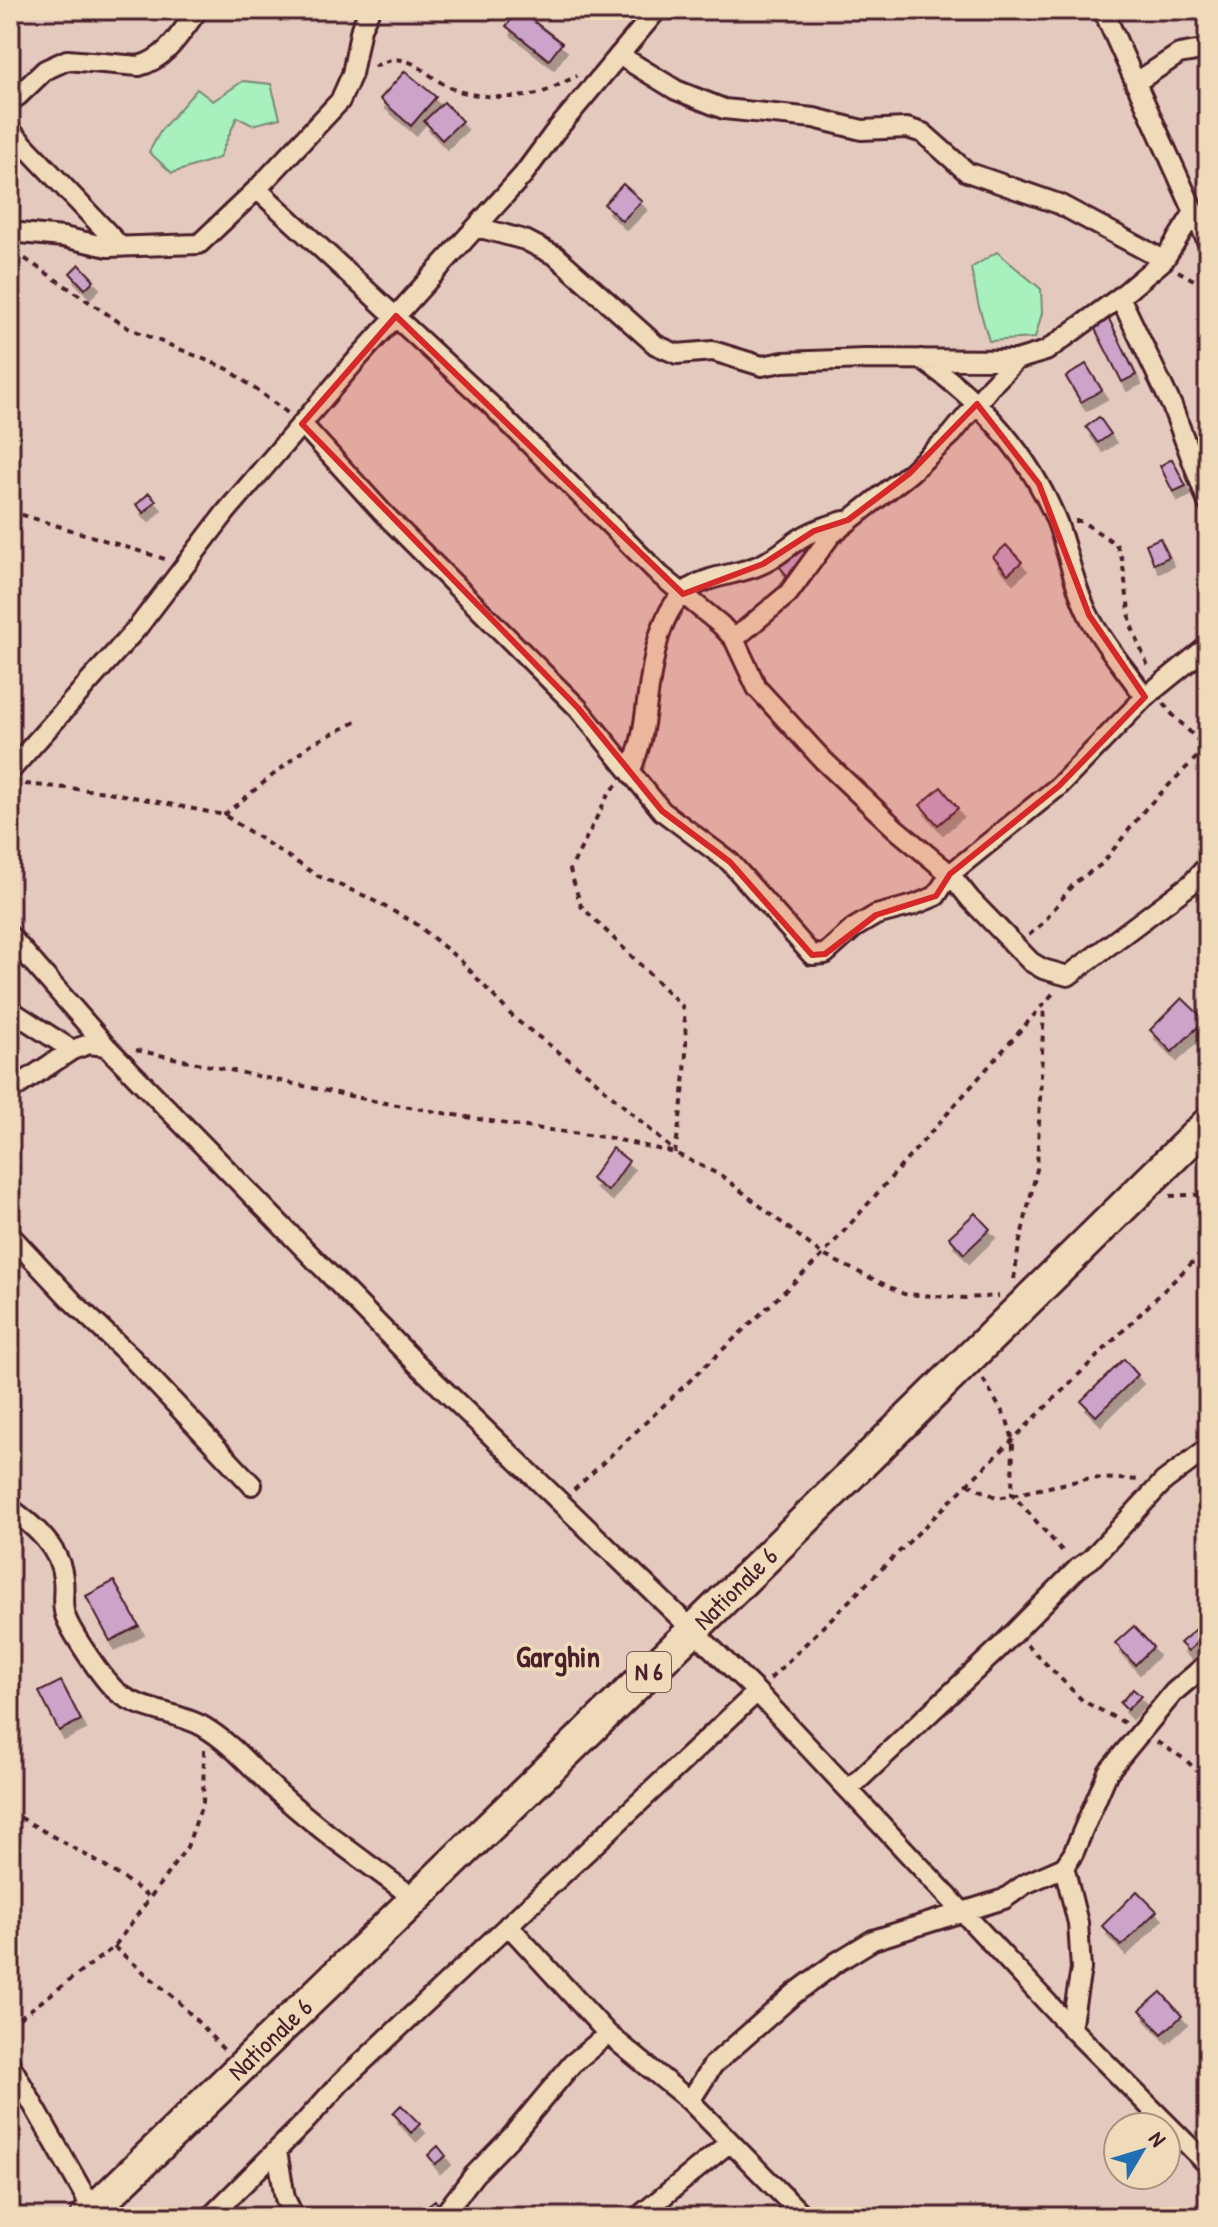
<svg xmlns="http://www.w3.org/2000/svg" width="1218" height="2227" font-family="'Patrick Hand',sans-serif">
<defs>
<filter id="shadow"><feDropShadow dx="5" dy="9" stdDeviation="0" flood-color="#0004"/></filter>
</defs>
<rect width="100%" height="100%" fill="#e4cabe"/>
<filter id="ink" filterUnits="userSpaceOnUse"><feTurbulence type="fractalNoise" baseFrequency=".0125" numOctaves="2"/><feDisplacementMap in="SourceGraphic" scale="16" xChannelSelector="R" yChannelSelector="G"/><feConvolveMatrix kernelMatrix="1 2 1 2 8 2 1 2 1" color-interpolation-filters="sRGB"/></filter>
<g filter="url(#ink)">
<path fill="#a8f1be" stroke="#798874" stroke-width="2" d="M243,81L271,84L280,118L252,125L237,117L219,158L172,173L149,152L161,130L197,89L213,101Z
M997,252L1041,289L1042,313L1035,338L989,341L978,303L971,268Z"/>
<path fill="#cca3c9" stroke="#4a1f2b" stroke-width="2" filter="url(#shadow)" d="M519,10L562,43L549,60L506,26Z
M405,71L436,97L411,126L380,99Z
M444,102L462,121L442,140L424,121Z
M623,184L642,201L622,221L604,204Z
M79,264L94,280L85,289L70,273Z
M1109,319L1136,375L1122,382L1094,327Z
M1086,364L1102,390L1081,402L1066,377Z
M1099,417L1111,434L1098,443L1086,427Z
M1172,459L1186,486L1173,492L1160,466Z
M149,493L156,501L144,513L136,505Z
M1160,538L1169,557L1154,564L1146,544Z
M1006,545L1022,562L1008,574L993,557Z
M800,547L810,558L788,577L778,565Z
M941,787L958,808L938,825L920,805Z
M1182,998L1205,1020L1172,1052L1150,1030Z
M612,1148L629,1161L608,1191L591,1179Z
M975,1213L990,1229L964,1254L949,1237Z
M1124,1359L1138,1375L1096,1416L1081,1401Z
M114,1581L139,1626L110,1641L86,1596Z
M1134,1626L1153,1647L1135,1665L1115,1643Z
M1196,1629L1203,1638L1188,1651L1180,1643Z
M61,1681L81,1720L59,1731L39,1692Z
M1133,1689L1141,1696L1127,1710L1120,1703Z
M1137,1891L1157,1911L1121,1946L1102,1926Z
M1161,1992L1182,2016L1162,2034L1140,2010Z
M401,2105L420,2124L411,2133L393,2113Z
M438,2146L446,2156L435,2164L428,2155Z
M435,2200L442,2210L432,2217H417L415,2215Z"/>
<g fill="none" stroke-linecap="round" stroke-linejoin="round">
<defs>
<path id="street" d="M1103,10L1208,243
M619,55L676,90L724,109L814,118L862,130L907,128L923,133L967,172L1059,204L1164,260
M1135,83L1179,54L1208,49
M10,101L18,96L45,70L67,60L139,66C167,59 181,32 198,10
M10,130L121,247
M257,189L493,407L660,575L721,625L734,639L757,688L823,760L896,829L950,874L970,899L1031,962L1043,969L1068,976L1191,884L1208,865
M477,227L525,240L556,256L656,345L677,354L713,351L762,366L783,362L865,359L1016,360
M10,232L63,237L108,247L199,244L257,189L340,101L352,74L361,28L370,10
M1120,297L1172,406L1208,503
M921,359C980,399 1030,455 1057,522C1068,552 1074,587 1089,616C1103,644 1127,671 1145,697
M302,424L382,512L578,708L662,811L730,862L812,955L825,954L854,928L876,915L914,905L936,896L950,874L1059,786L1145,697L1208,646
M734,639L788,594L831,535L910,473L952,434L991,386L1016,360L1046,351L1120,297L1164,260L1194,212
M631,770C635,759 640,747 642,735C651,692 650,612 692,587C713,574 740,575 762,564C776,558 786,548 798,540C812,530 828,526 844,521
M10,771L138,627L226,512L359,357L523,175L554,133L657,10
M10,936L106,1046L417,1364L757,1692L1071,2028L1208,2165
M10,1010L72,1050
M10,1091L72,1050L89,1044L106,1046
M10,1235L73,1302L129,1355L252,1485
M10,1508C33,1525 61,1548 63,1579C65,1591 61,1603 65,1615C70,1631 102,1678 115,1690C138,1711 176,1711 204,1727C234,1745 255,1772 281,1795C323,1833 370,1865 415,1899
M849,1789L997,1650L1078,1568L1091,1559L1164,1481L1208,1448
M1064,1867L1078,1923L1081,1969L1071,2028
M508,1925L608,2034
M10,2064L93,2210
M690,2101L804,2217
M277,2151L285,2198L294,2217
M210,2217L303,2124L341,2082L757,1692
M442,2217L474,2175L511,2137L572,2064L608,2034L690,2101L713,2065L794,1994L837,1962L873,1940L1004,1899L1025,1884L1064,1867L1073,1854L1108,1772L1174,1692L1208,1663
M638,2217L730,2142"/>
<g id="primary">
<path id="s1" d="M86,2217L694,1629L1208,1123"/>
</g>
</defs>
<use href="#street" stroke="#4a1f2b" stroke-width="24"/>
<use href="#primary" stroke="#4a1f2b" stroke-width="36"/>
<path stroke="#4a1f2b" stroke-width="4" stroke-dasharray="6 6" stroke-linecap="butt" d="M374,67C412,45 423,78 456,90C477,98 523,100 543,92C554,88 566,81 577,76
M15,252L128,328L228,369L289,414
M1178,271L1208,288
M10,511L168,560
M1075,521H1081L1116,544L1122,559L1131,625L1148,666
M1164,703L1168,710L1208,750
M25,784L108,792L224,815L318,876L365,896L415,923L461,961L515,1019L589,1075L674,1151
M617,785L609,793L570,870L581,906L682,1006C692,1047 681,1110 675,1153
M224,815L311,744L360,720
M1029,935L1044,922L1074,883L1102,864L1146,808L1206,748
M136,1050L374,1101L519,1126L611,1138L675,1153L722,1176L823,1255L904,1294L966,1298L999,1296
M1170,1196L1208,1194
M1014,1279L1019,1245L1037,1169L1044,1006
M983,1379L1007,1420L1013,1440L1012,1494L1066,1555
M968,1484L998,1498L1091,1478L1142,1480
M574,1490L823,1255L1056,990
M1027,1645L1083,1701L1125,1723
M770,1679L1208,1247
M1157,1742L1186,1760L1208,1782
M10,1811C57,1841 107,1863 150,1898
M114,1947L179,2002L224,2050
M10,2025L114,1947L187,1847L203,1802L204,1750"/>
<use href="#street" stroke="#efdbb9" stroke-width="18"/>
<use href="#primary" stroke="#efdbb9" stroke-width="30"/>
</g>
</g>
<path fill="#d62828" fill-opacity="0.2" stroke="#d62828" stroke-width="6" stroke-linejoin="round" d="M396,316L683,594L763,564L814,531L848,520L910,473L977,404L1039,484L1089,615L1145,697L1059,786L950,874L936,896L876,915L825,954L812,955L730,862L662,811L578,708L302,424Z"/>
<g text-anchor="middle" stroke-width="7" stroke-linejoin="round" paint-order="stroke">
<rect fill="#efdbb9" stroke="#7c5756" stroke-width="2" x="627" y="1652" width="44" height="40" rx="6"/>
<g font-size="24" font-weight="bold" fill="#4a1f2b">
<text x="649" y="1680">N 6</text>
</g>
<g font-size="26" fill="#4a1f2b" stroke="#efdbb9">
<text dy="9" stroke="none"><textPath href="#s1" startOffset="904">Nationale 6</textPath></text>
<text dy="9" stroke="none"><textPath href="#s1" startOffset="256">Nationale 6</textPath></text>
</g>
<g font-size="30" font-weight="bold" fill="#4a1f2b" stroke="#efdbb9">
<text x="558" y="1667">Garghin</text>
</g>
</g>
<rect width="1218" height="2227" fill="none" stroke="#efdbb9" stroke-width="40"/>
<rect x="20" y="20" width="1178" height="2187" fill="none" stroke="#4a1f2b" stroke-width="3" filter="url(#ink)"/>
<g transform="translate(1142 2151) rotate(52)"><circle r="38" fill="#efdbb9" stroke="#ad9080" stroke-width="2"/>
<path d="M0-6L14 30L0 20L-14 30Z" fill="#1f6fb2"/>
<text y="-12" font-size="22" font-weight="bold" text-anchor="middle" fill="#4a1f2b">N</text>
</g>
</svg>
